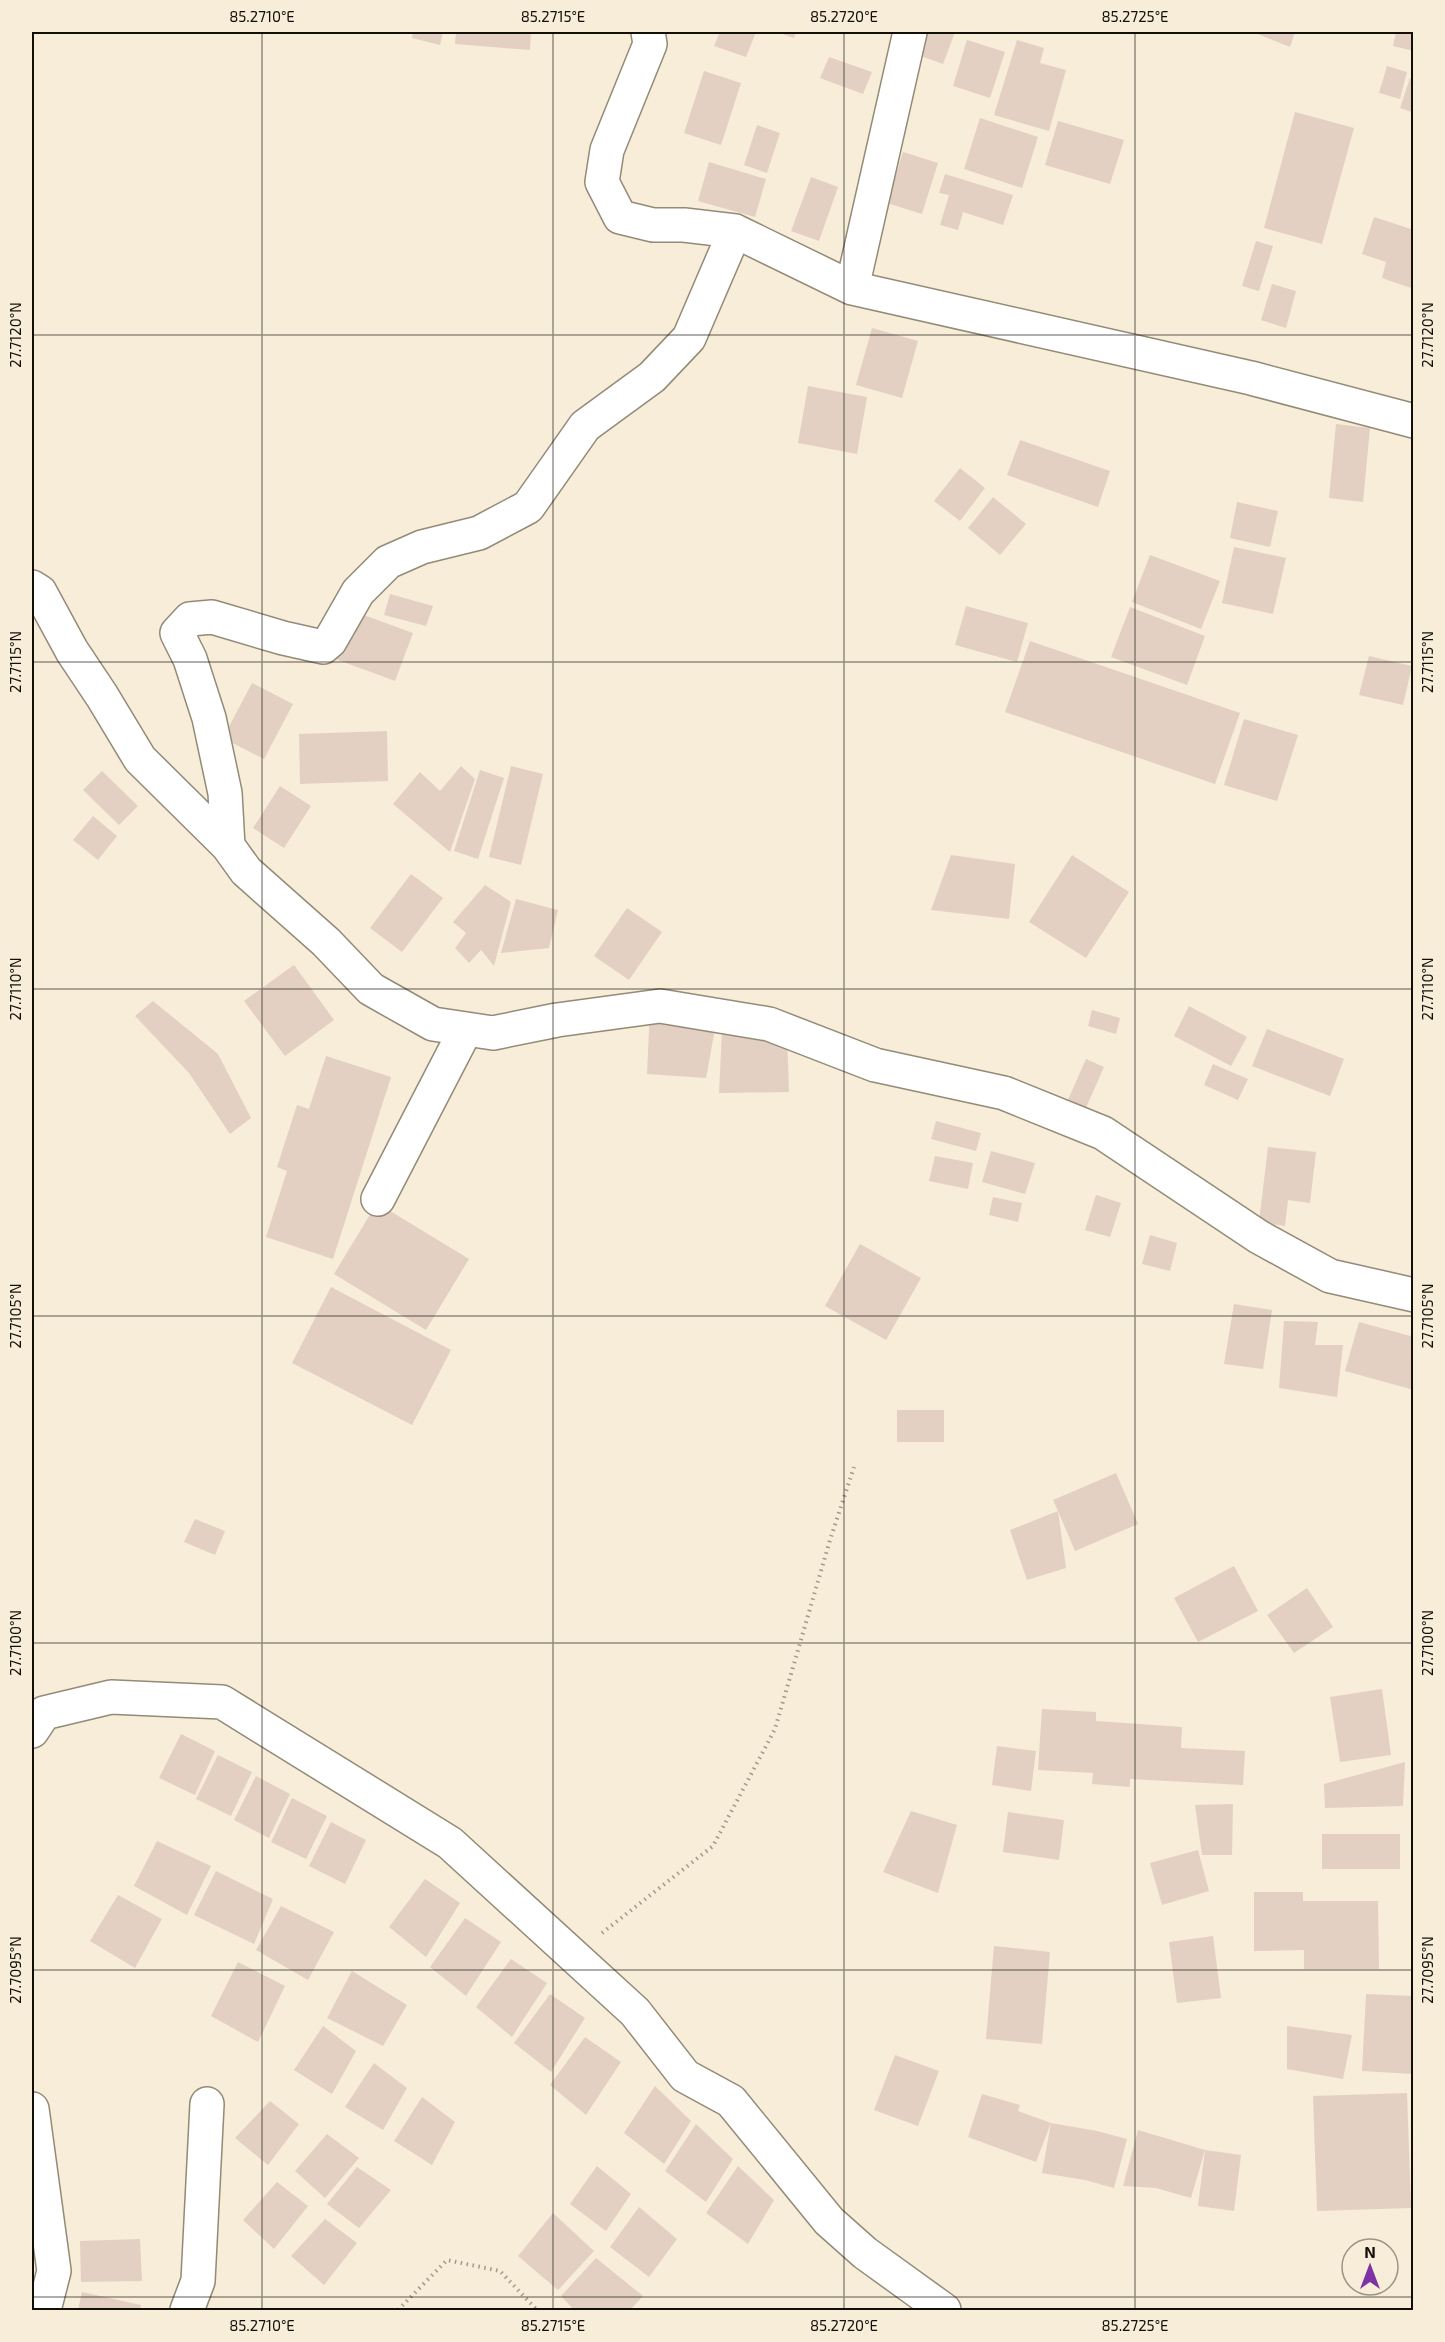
<svg xmlns="http://www.w3.org/2000/svg" width="1445" height="2342" font-family="'Exo 2',sans-serif">
<rect width="100%" height="100%" fill="#f7edd9"/>
<path fill="#e3d0c2" d="M413,32H443L440,45L412,38Z
M456,32H531L530,50L455,44Z
M720,32H756L746,57L714,46Z
M777,32H796L794,38Z
M917,32H955L943,64L910,52Z
M1255,32H1295L1290,47L1255,33Z
M1396,32H1414V51L1393,46Z
M967,40L1005,52L990,98L953,86Z
M1017,40L1044,48L1040,63L1066,70L1049,131L994,115Z
M829,57L872,72L863,94L820,78Z
M1387,66L1407,72L1400,99L1379,93Z
M704,71L741,83L721,145L684,133Z
M1410,78L1414,79V113L1400,108Z
M1295,112L1354,128L1322,244L1264,228Z
M980,118L1038,137L1022,188L964,169Z
M1058,121L1124,140L1110,184L1045,165Z
M757,125L780,133L767,173L744,165Z
M903,152L938,163L922,214L887,203Z
M709,162L766,179L755,217L698,201Z
M945,174L1013,195L1003,225L963,212L958,230L940,225L949,195L939,193Z
M811,177L838,187L819,241L791,231Z
M1374,217L1414,230V281L1411,288L1382,278L1386,262L1362,254Z
M1256,241L1273,246L1259,291L1242,286Z
M1272,284L1296,291L1286,328L1261,320Z
M872,328L918,341L902,398L856,385Z
M808,386L867,397L857,454L798,443Z
M1336,424L1370,428L1363,502L1329,498Z
M1020,440L1110,471L1098,507L1007,475Z
M960,468L985,488L960,521L934,501Z
M993,497L1026,524L1000,555L968,528Z
M1237,502L1278,511L1270,547L1230,538Z
M1234,547L1286,558L1273,614L1222,603Z
M1150,555L1220,581L1201,629L1132,602Z
M390,594L433,606L426,626L384,615Z
M966,606L1028,623L1017,662L955,645Z
M1130,607L1205,636L1187,685L1111,657Z
M350,610L413,633L395,681L333,658Z
M1030,641L1240,713L1215,784L1005,712Z
M1369,656L1412,666L1403,705L1359,695Z
M252,683L293,704L264,759L223,738Z
M1244,719L1298,735L1277,801L1224,785Z
M387,731L388,781L300,784L299,734Z
M461,766L475,779L450,852L393,804L420,772L440,791Z
M511,766L543,774L521,865L489,857Z
M480,770L504,778L478,859L454,851Z
M102,771L138,806L119,825L83,790Z
M280,786L311,806L284,848L253,828Z
M93,816L117,836L98,860L73,840Z
M951,855L1015,864L1009,919L931,910Z
M1072,855L1129,892L1086,958L1029,922Z
M411,874L443,898L402,952L370,928Z
M485,885L511,902L494,966L481,950L469,963L455,948L466,933L453,922Z
M516,899L558,910L549,948L501,953Z
M627,908L662,932L629,980L594,956Z
M294,965L334,1020L285,1056L244,1001Z
M153,1001L218,1054L251,1118L230,1134L189,1073L135,1016Z
M1189,1006L1247,1037L1231,1066L1174,1036Z
M650,1008L717,1018L706,1078L647,1074Z
M1092,1010L1120,1018L1116,1034L1088,1026Z
M1267,1029L1344,1059L1330,1096L1252,1066Z
M722,1030L787,1035L789,1092L719,1093Z
M326,1056L391,1077L333,1259L266,1237L287,1171L277,1167L297,1105L309,1109Z
M1086,1059L1104,1067L1085,1110L1067,1102Z
M1213,1064L1248,1079L1238,1100L1204,1085Z
M936,1121L981,1133L976,1151L931,1139Z
M1268,1147L1316,1152L1310,1203L1288,1200L1285,1226L1259,1222Z
M991,1151L1035,1163L1025,1194L982,1182Z
M935,1156L973,1163L968,1189L929,1181Z
M1096,1195L1121,1203L1110,1237L1085,1230Z
M993,1197L1022,1203L1018,1222L989,1215Z
M377,1203L469,1259L426,1330L334,1274Z
M1150,1235L1177,1243L1170,1271L1142,1264Z
M860,1244L921,1278L886,1340L825,1306Z
M331,1287L451,1350L412,1425L292,1363Z
M1234,1304L1272,1310L1263,1369L1224,1364Z
M1284,1321L1318,1322L1315,1345H1343L1337,1397L1279,1388Z
M1359,1322L1414,1337V1390L1345,1371Z
M897,1410H944V1442H897Z
M1116,1473L1138,1524L1075,1551L1058,1511L1066,1568L1027,1580L1010,1530L1058,1511L1053,1500Z
M195,1519L225,1531L215,1555L184,1542Z
M1234,1566L1258,1611L1198,1642L1174,1598Z
M1307,1588L1333,1627L1294,1653L1267,1615Z
M1382,1689L1391,1755L1340,1762L1330,1697Z
M1042,1709L1096,1712V1721L1182,1727L1181,1748L1245,1751L1243,1785L1130,1779V1787L1092,1784L1093,1773L1038,1770Z
M181,1734L215,1751L195,1795L159,1778Z
M997,1746L1036,1751L1031,1791L992,1785Z
M218,1755L252,1772L231,1816L196,1799Z
M1405,1762L1403,1806L1325,1808L1324,1784Z
M256,1776L290,1794L269,1838L234,1820Z
M292,1798L327,1816L306,1859L271,1842Z
M1233,1804L1232,1855H1202L1195,1805Z
M911,1811L957,1825L938,1893L883,1872Z
M1008,1812L1064,1820L1059,1860L1003,1852Z
M331,1822L366,1840L345,1884L309,1866Z
M1322,1834H1400V1869H1322Z
M157,1841L211,1866L187,1915L134,1886Z
M1198,1850L1209,1891L1162,1905L1150,1863Z
M216,1871L273,1899L254,1944L194,1915Z
M425,1879L460,1903L426,1957L389,1927Z
M1254,1892H1303V1901H1378L1379,1969H1304V1950L1254,1951Z
M118,1895L162,1919L135,1968L90,1941Z
M281,1906L334,1932L308,1980L256,1950Z
M465,1918L501,1942L466,1996L430,1967Z
M1213,1936L1221,1998L1177,2003L1169,1942Z
M994,1946L1050,1952L1042,2044L986,2039Z
M511,1959L547,1983L512,2037L476,2007Z
M238,1962L285,1986L258,2042L211,2016Z
M352,1971L407,2005L383,2046L327,2018Z
M550,1994L585,2018L551,2072L514,2043Z
M1366,1994L1414,1996V2074L1362,2071Z
M323,2026L356,2051L332,2094L294,2070Z
M1287,2026L1352,2035L1343,2079L1287,2069Z
M585,2037L621,2062L586,2115L550,2085Z
M895,2055L939,2071L918,2126L874,2110Z
M374,2063L407,2088L383,2130L345,2107Z
M655,2086L691,2121L664,2164L624,2133Z
M1407,2093L1411,2208L1317,2211L1313,2096Z
M982,2094L1020,2105L1018,2111L1051,2123L1036,2162L968,2137Z
M422,2097L455,2122L432,2165L394,2141Z
M270,2101L299,2124L268,2165L235,2138Z
M1051,2123L1097,2131L1127,2139L1114,2188L1085,2180L1042,2173Z
M696,2124L733,2159L706,2202L665,2171Z
M1138,2130L1205,2150L1191,2198L1156,2188L1123,2186Z
M327,2134L359,2158L325,2198L295,2171Z
M1205,2150L1241,2155L1234,2211L1198,2206Z
M597,2166L631,2194L606,2231L570,2204Z
M738,2166L774,2200L748,2244L706,2213Z
M357,2167L391,2190L359,2228L327,2204Z
M277,2182L308,2206L274,2249L243,2220Z
M639,2207L677,2239L649,2277L610,2247Z
M553,2213L594,2251L558,2290L518,2256Z
M325,2219L357,2243L324,2285L291,2256Z
M140,2239L142,2281L81,2282L80,2241Z
M596,2258L643,2296L630,2310H574L561,2296Z
M82,2292L141,2305L140,2310H78Z"/>
<g fill="none" stroke-linecap="round" stroke-linejoin="round">
<defs>
<path id="minor" d="M648,32L650,44L607,150L602,182L620,217L653,225H684L735,231L852,288
M910,32L852,288L1251,378L1414,421
M32,587L40,592L72,651L102,696L140,759L228,846L246,871L326,942L371,989L433,1024L493,1033L557,1020L660,1006L769,1024L875,1065L1004,1093L1103,1133L1259,1237L1330,1276L1414,1295
M228,846L225,793L209,718L190,659L177,633L190,619L212,617L283,638L323,647L330,641L358,592L388,562L422,547L479,533L528,507L585,426L652,377L689,338L735,231
M378,1199L466,1029
M32,1731L44,1713L111,1697L222,1702L450,1843L635,2012L685,2076L731,2101L829,2221L865,2253L944,2310
M32,2109L54,2271L44,2310
M187,2310L198,2281L207,2104"/>
</defs>
<use href="#minor" stroke="#938a77" stroke-width="36"/>
<path stroke="#a19a8b" stroke-width="4" stroke-dasharray="1.5 4.5" stroke-linecap="butt" d="M602,1933L713,1846L775,1729L830,1540L854,1467
M398,2310L447,2260L500,2271L537,2310"/>
<use href="#minor" stroke="#fff" stroke-width="33"/>
</g>
<path fill="none" stroke="#120f08" stroke-width="1.5" stroke-opacity="0.45" d="M262,32V2310M553,32V2310M844,32V2310M1135,32V2310M32,335H1414M32,662H1414M32,989H1414M32,1316H1414M32,1643H1414M32,1970H1414M32,2297H1414"/>
<rect width="1445" height="2342" fill="none" stroke="#f7edd9" stroke-width="66"/>
<g transform="translate(1370 2267)"><circle r="28" fill="#f7edd9" stroke="#9b9485" stroke-width="1.5"/>
<path d="M0-4.5L10 22L0 15L-10 22Z" fill="#7d33a5"/>
<text y="-9" font-size="16" font-weight="bold" text-anchor="middle" fill="#120f08">N</text>
</g>
<rect x="33" y="33" width="1379" height="2276" fill="none" stroke="#120f08" stroke-width="2"/>
<g font-size="15" text-anchor="middle" fill="#120f08">
<text x="262" y="22">85.2710°E</text>
<text x="553" y="22">85.2715°E</text>
<text x="844" y="22">85.2720°E</text>
<text x="1135" y="22">85.2725°E</text>
<text transform="translate(16 335) rotate(-90)" y="5">27.7120°N</text>
<text transform="translate(1428 335) rotate(-90)" y="5">27.7120°N</text>
<text transform="translate(16 662) rotate(-90)" y="5">27.7115°N</text>
<text transform="translate(1428 662) rotate(-90)" y="5">27.7115°N</text>
<text transform="translate(16 989) rotate(-90)" y="5">27.7110°N</text>
<text transform="translate(1428 989) rotate(-90)" y="5">27.7110°N</text>
<text transform="translate(16 1316) rotate(-90)" y="5">27.7105°N</text>
<text transform="translate(1428 1316) rotate(-90)" y="5">27.7105°N</text>
<text transform="translate(16 1643) rotate(-90)" y="5">27.7100°N</text>
<text transform="translate(1428 1643) rotate(-90)" y="5">27.7100°N</text>
<text transform="translate(16 1970) rotate(-90)" y="5">27.7095°N</text>
<text transform="translate(1428 1970) rotate(-90)" y="5">27.7095°N</text>
<text x="262" y="2331">85.2710°E</text>
<text x="553" y="2331">85.2715°E</text>
<text x="844" y="2331">85.2720°E</text>
<text x="1135" y="2331">85.2725°E</text>
</g>
</svg>
